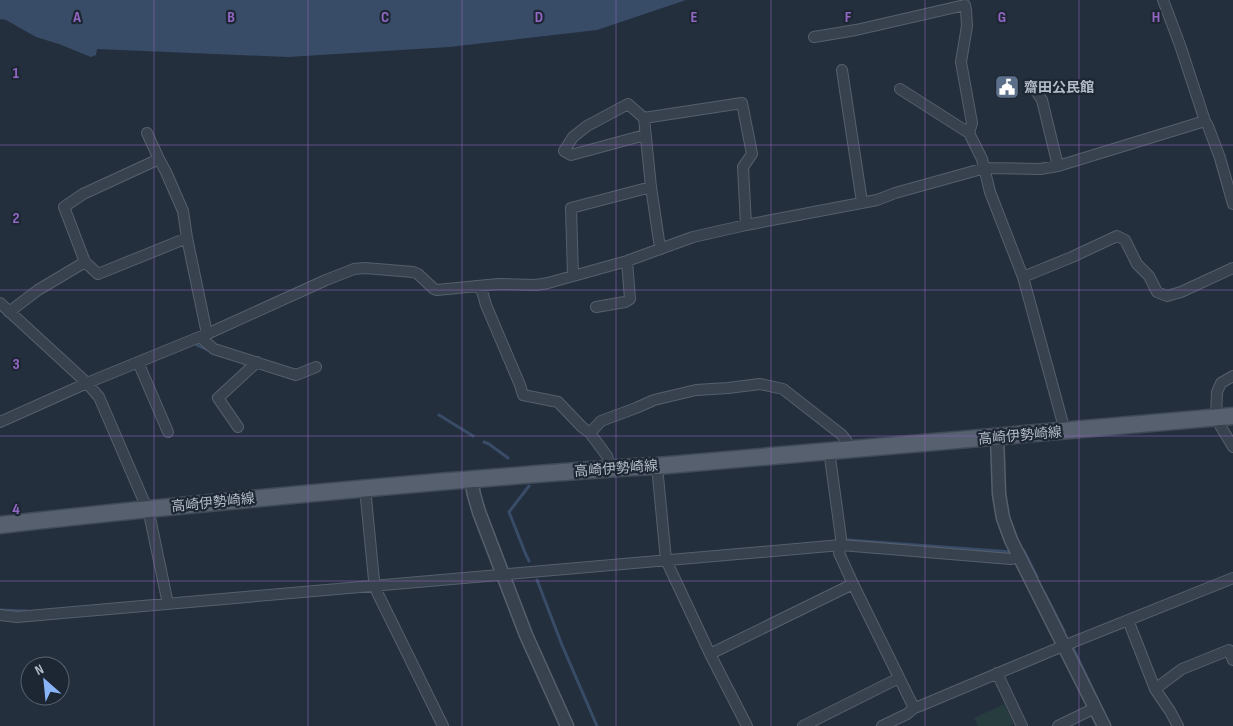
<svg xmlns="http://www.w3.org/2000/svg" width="1233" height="726" font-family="'Sofia Sans Condensed','Noto Sans JP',sans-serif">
<rect width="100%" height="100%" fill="#242f3e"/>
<path fill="#263c3f" d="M1004,704L1014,724L1010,726H978L974,718Z"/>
<path fill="#394c67" d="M0,0H686L597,30L449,47L288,57L97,49L96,55L91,57L59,44L36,37L6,20L0,19Z"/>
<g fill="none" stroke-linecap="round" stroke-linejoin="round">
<path stroke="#394c67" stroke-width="3" d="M197,345L212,352
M439,415L473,436
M484,442L489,444L508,458
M529,486L509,512L526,555L529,561
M848,540L1012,552
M1024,551L1037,577
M537,580L562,645L597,726
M1044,592L1064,631
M0,610L27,611
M1073,648L1103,711"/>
<defs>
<path id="minor" d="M1163,0L1180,45L1205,121L1208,126L1220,158L1233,204
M814,37L856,30L965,5L966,10L967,26L961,62L972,123L969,133L982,159L990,192L1023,277L1065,431
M842,70L862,202
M900,89L969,133
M1036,91L1042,100L1058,166
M644,118L628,104L587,126L573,137L564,151L571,155L645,135
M147,133L159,159L166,172L183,211L187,238L207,334
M159,159L83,194L64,207L85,262L98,274L187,238
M661,249L659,241L651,187L644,118L742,103L752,154L743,167L746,225
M573,276L571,208L651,187
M1023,277L1072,257L1117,236L1125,240L1137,264L1149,276L1157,292L1167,296L1181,292L1233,268
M477,286L482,291L486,305L520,385L523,395L558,402L582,427L590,433L607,456L610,468
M0,303L87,383L99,397L149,513L168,604
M596,307L625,302L630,299L627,261
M9,312L38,290L85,262
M200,337L214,349L296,375L316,367
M138,362L168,432
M1233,376L1221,383L1217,392L1216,417L1221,427L1233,447
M0,422L87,383L207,334L326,280L354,269L365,268L413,272L418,274L434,289L437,290L498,284L536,285L548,283L627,261L693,237L746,225L877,200L895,193L985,168L1040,169L1058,166L1205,121
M238,427L218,398L257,362
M590,433L601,421L636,408L654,400L696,390L728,388L760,384L783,389L842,435L846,440L849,449
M829,450L841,538V545L839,553L853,584L914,708
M657,466L666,560L710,654L747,726
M365,488L374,580L377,592L443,726
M0,615L17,617L841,545L1011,559L1019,557
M1128,620L1155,689L1170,711L1178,726
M710,654L853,584
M997,673L1022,726
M1155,689L1182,669L1229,650L1233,660
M803,726L899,678
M882,726L907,714L914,708L920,706L1051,651L1233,578
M1058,726L1095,708"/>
<path id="tertiary" d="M997,436L999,494L1003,518L1011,540L1104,726
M471,479L474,495L479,512L526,635L567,726"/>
<path id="primary" d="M0,525C149,508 299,494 449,481C518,476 587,469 657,466L1233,416"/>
</defs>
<use href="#minor" stroke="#565f6c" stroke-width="12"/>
<use href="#tertiary" stroke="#565f6c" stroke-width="15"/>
<use href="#primary" stroke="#414a57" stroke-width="19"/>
<use href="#minor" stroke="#38414e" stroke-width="10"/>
<use href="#tertiary" stroke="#38414e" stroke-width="12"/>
<use href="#primary" stroke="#56606e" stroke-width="16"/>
</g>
<path fill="none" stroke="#9266c3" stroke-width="1" stroke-opacity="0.55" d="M154,0V726M308,0V726M462,0V726M616,0V726M771,0V726M925,0V726M1079,0V726M0,145H1233M0,290H1233M0,436H1233M0,581H1233"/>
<defs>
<symbol id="civic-square" viewBox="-11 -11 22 22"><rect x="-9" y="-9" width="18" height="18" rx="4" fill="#5c6f8a" stroke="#1d2633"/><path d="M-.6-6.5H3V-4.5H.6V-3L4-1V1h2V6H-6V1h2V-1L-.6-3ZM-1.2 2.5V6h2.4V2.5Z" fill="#fff"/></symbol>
</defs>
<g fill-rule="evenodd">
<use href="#civic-square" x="993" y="73" width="28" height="28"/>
</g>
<g text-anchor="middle" stroke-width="4.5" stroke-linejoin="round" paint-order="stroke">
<g font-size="14" font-weight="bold" fill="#b4bcc9" stroke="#1d2633" text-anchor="start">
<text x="1024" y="92">齋田公民館</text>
</g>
<g font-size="14" fill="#b4bcc9" stroke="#1d2633">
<text transform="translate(1020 435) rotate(-5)" y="5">高崎伊勢崎線</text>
<text transform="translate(616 468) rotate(-4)" y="5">高崎伊勢崎線</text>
<text transform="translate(213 502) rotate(-6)" y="5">高崎伊勢崎線</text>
</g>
</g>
<g font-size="16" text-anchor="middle" font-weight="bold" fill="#9266c3" stroke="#1d2633" stroke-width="4.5" stroke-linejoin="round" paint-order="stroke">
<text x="77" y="22">A</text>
<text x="231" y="22">B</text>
<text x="385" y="22">C</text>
<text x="539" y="22">D</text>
<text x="694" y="22">E</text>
<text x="848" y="22">F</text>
<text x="1002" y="22">G</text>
<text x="1156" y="22">H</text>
<text x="16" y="78">1</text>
<text x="16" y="223">2</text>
<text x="16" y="369">3</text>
<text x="16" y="514">4</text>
</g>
<g transform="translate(45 681) rotate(333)"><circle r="24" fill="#1d2633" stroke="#59626f"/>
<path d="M0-4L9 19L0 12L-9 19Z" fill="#8ab4f8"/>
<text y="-8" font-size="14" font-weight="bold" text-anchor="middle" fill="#b4bcc9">N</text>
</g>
</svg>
